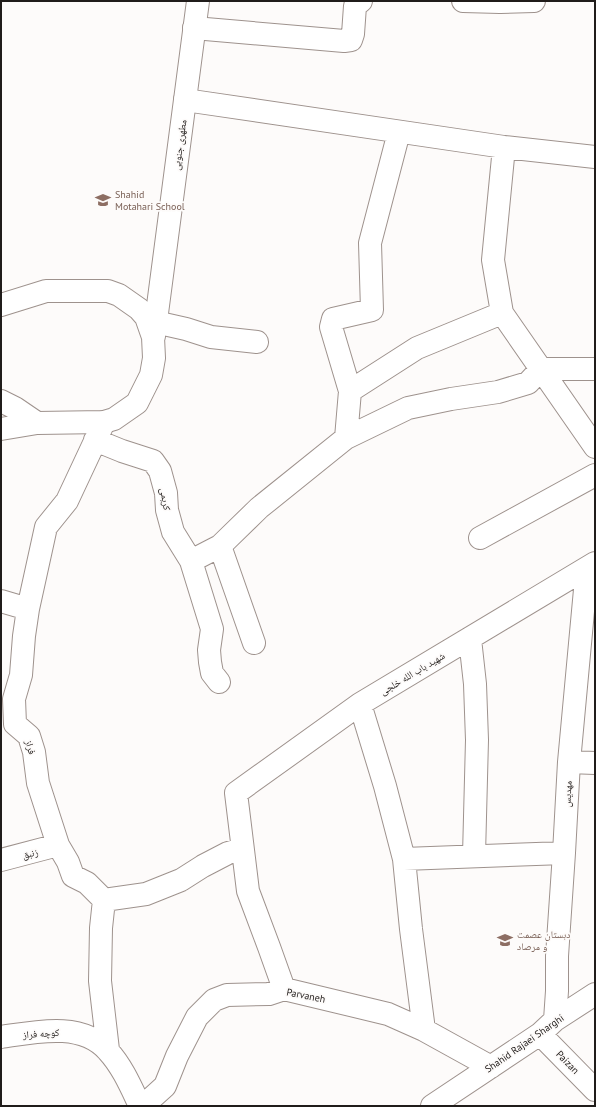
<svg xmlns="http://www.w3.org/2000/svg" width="596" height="1107" font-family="'PT Sans','Noto Naskh Arabic',sans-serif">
<rect width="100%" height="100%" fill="#fdfbfa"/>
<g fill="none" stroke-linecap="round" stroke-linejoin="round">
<defs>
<path id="minor" d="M463,1L500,2L534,1
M194,28L344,41L351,40L353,34L355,6L361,1
M185,100L504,147L595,157
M504,147L493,260L502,313L595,447
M155,322L186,329L211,337L257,342
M350,391L417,348L502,313
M104,422L67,501L46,527L28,609L24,636L21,675L14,699L15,724L29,736L34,752L38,783L58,845L68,862L73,876L87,883L104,900L101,928L100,981L108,1050
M346,438L350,391L331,327L333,319L372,310L370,243L399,132
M95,440L122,451L153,461L160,471L166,493L167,510L173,532L191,561L220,546L259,508L346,438L408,408L451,399L498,392L528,383L541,369H595
M480,538L595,475
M220,546L254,643
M191,561L212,629L209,650L210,662L212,673L219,682
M1,601L28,609
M470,639L475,684L477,740L474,855
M360,704L385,786L404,859L411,929L424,1030
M569,762L595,763
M404,859L564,853
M1,860L58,845
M104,900L146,894L181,880L203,866L228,853L242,849
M284,989L269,947L248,891L236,793L360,704L595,563
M555,1020L557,991V956L564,853L569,762L587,568
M540,1034L595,1090
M1,1037C35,1032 82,1021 108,1051C122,1066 131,1087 140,1106
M143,1106L165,1086L177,1056L197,1017L214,1000L227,995L269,994L284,989L388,1014L424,1030L491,1067
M432,1106L540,1034L555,1020L595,994"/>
<path id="major" d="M1,305L46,291H108L119,295L139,309L146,317L153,337L154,358L151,375L137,403L114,419L104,422L37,423L15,408L1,401
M154,336L198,1
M1,429L37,423"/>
</defs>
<use href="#minor" stroke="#9e928d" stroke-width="24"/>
<use href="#major" stroke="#9e928d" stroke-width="24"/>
<use href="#minor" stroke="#fff" stroke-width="22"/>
<use href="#major" stroke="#fff" stroke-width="22"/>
</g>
<defs>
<symbol id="school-bare" viewBox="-9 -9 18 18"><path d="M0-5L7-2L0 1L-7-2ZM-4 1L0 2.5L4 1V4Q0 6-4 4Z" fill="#8d6e63" stroke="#fdfbfa" stroke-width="2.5" paint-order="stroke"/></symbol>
</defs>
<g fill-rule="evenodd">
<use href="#school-bare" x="92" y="189" width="22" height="22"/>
<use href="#school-bare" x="494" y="929" width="22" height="22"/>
</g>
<g text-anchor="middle" stroke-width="3.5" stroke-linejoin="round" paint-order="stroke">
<g font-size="10" fill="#201c1a" stroke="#fdfbfa">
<text transform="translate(179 145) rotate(-82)" y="4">مطهری جنوبی</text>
<text transform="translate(166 499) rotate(81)" y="4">کریمی</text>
<text transform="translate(412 673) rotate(-31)" y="4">شهید باب الله خلجی</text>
<text transform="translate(31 747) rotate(74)" y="4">فراز</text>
<text transform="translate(567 794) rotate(-87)" y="4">مهدیس</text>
<text transform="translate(30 853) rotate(-14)" y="4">زنبق</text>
<text transform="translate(306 995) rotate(11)" y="4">Parvaneh</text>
<text transform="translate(41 1033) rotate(-4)" y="4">کوچه فراز</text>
<text transform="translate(524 1043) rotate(-35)" y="4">Shahid Rajaei Sharghi</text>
<text transform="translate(568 1062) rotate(46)" y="4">Paizan</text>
</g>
<g font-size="10" fill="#785e54" stroke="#fdfbfa" text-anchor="start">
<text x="115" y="198">Shahid<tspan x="115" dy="12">Motahari School</tspan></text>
<text x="517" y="938">دبستان عصمت<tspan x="517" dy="12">و مرصاد</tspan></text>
</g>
</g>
<rect width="596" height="1107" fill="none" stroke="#201c1a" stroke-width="4"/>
</svg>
